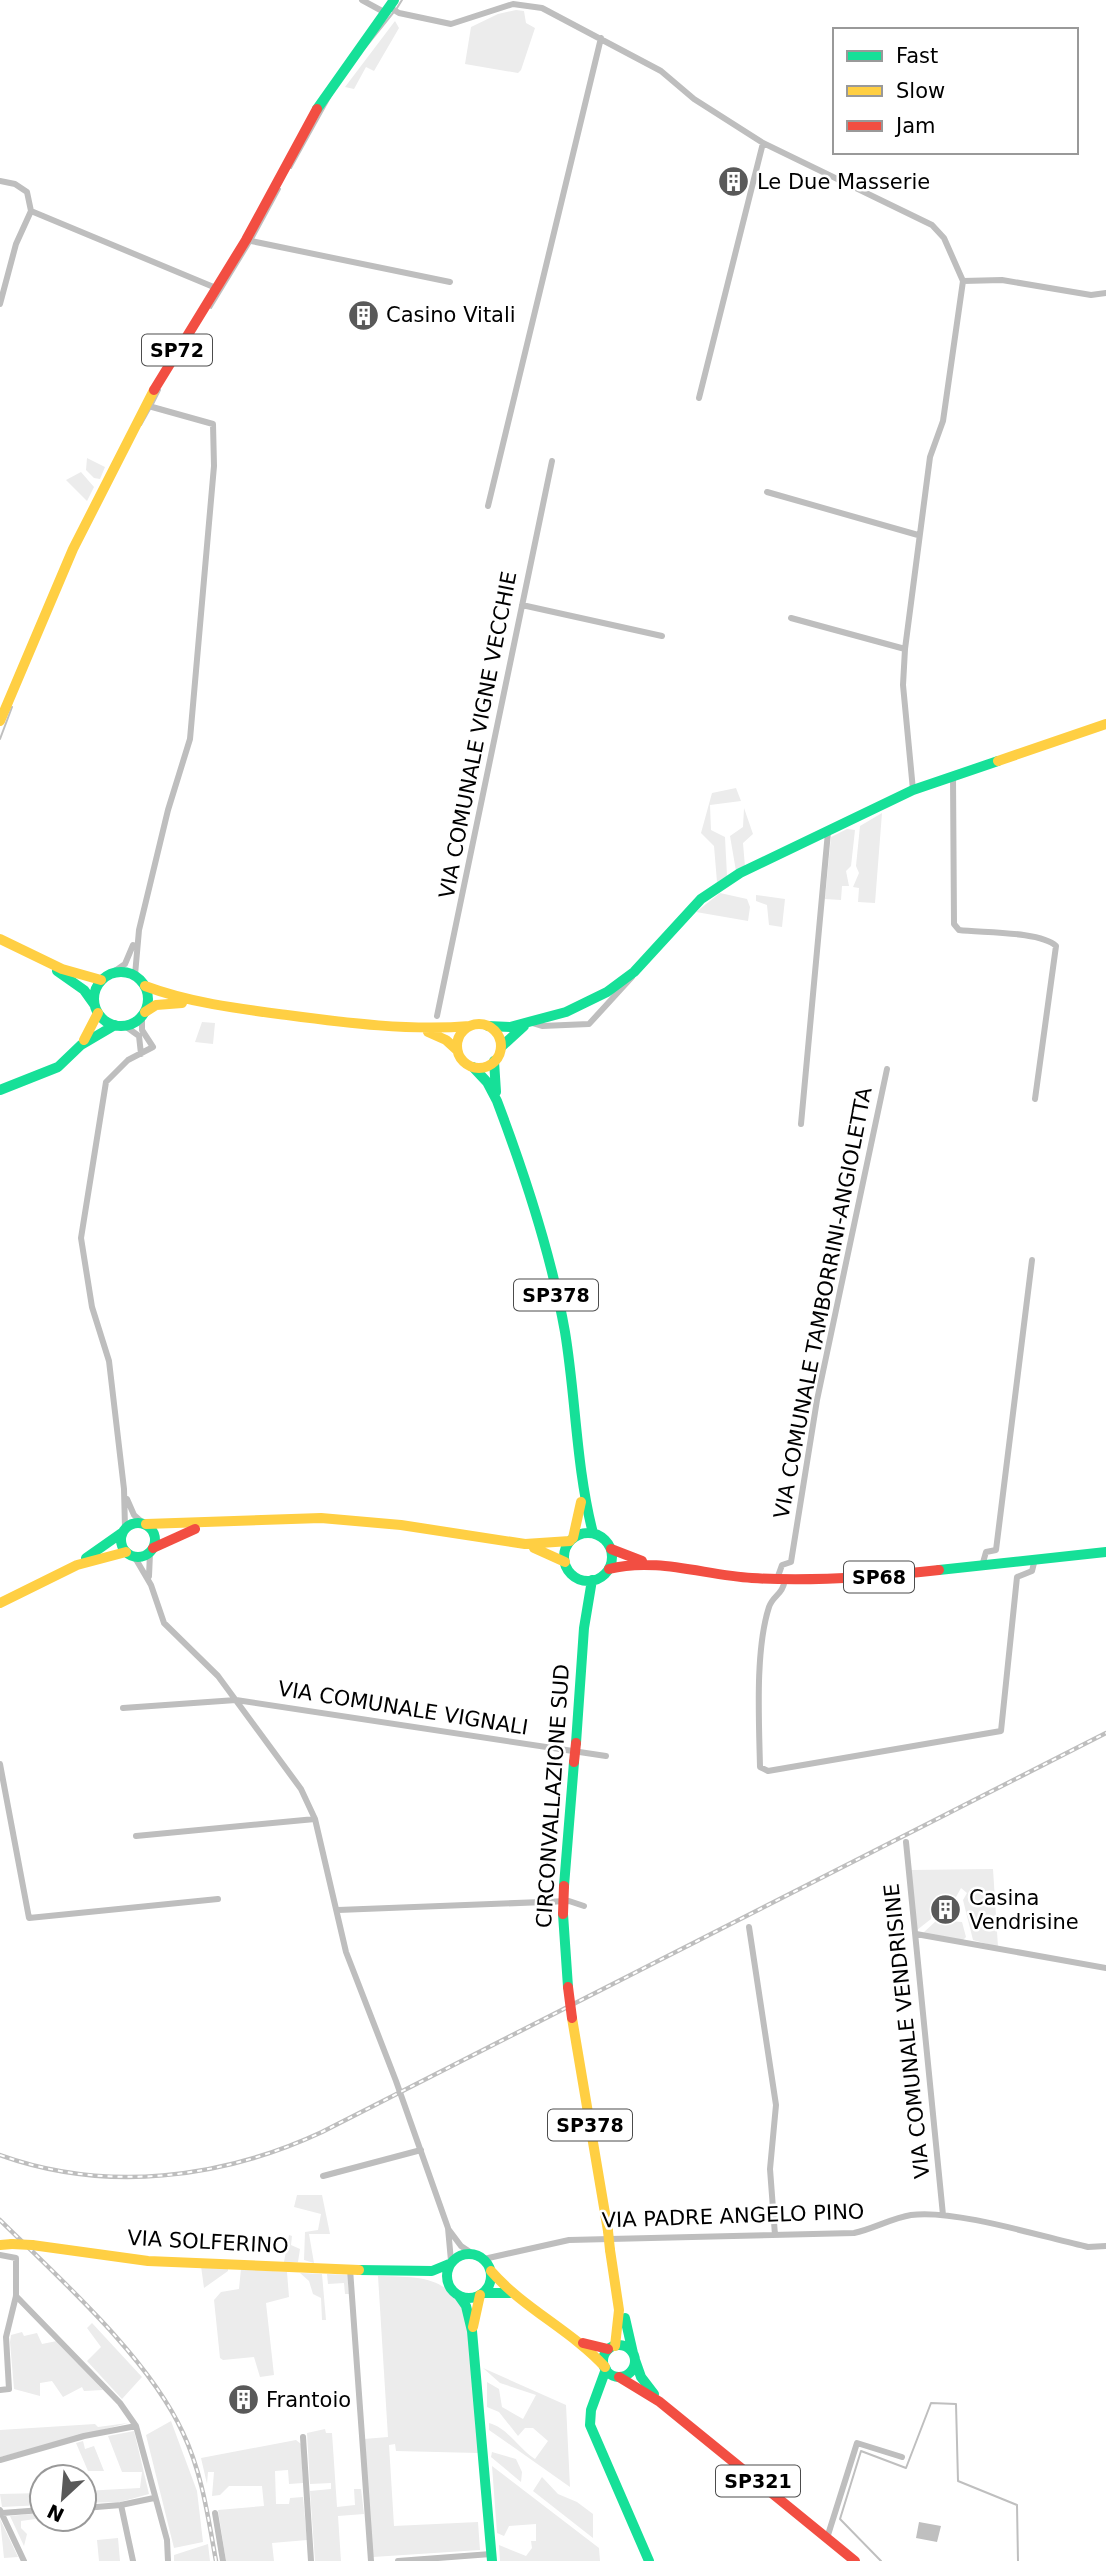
<svg xmlns="http://www.w3.org/2000/svg" width="1106" height="2561" font-family="'DejaVu Sans',sans-serif">
<rect width="100%" height="100%" fill="#fff"/>
<path fill="#ececec" d="M516,10L524,11L526,23L535,28L521,70L518,73L465,64L471,27L498,14Z
M395,21L399,28L374,71L366,67L354,89L345,87Z
M87,458L105,467L100,479L94,478L86,470Z
M81,472L94,487L87,501L66,480Z
M736,788L741,801L710,805L711,830L725,837L727,876L717,882L714,846L701,833L712,793Z
M744,808L753,834L743,843L745,867L736,871L730,836L743,827Z
M882,813L875,903L858,902L859,888L853,887L859,873L856,866L860,826Z
M847,829L855,830L851,866L846,871L849,886H842L841,900L825,899L831,837Z
M720,893L747,899L750,907L748,921L696,912Z
M756,895L785,899L782,927L769,925L767,905L756,901Z
M202,1022L215,1023L213,1044L195,1042Z
M993,1869L998,1947L973,1940L963,1900L967,1893L961,1888L956,1897L934,1899L931,1919L917,1930L910,1870Z
M937,1920L962,1922L966,1937L963,1940L923,1933Z
M297,2195H322L330,2234H309L314,2263L304,2260L305,2232L318,2230L321,2214L294,2207Z
M289,2235L292,2236L291,2245L300,2249L298,2262H284Z
M201,2266L228,2268V2271L204,2288Z
M241,2269L287,2272L289,2297L266,2303L274,2375L260,2377L254,2357L223,2360L220,2358L214,2300L221,2292L239,2289Z
M300,2273L322,2274L326,2320H322L321,2298L313,2294L309,2281Z
M327,2274L348,2275L349,2294H345L344,2283L328,2284Z
M378,2276C420,2277 453,2275 467,2322L479,2450L478,2453L396,2451L395,2444L389,2445L394,2526L478,2522L480,2550L373,2557L364,2439L388,2437Z
M92,2323L142,2377L122,2399L87,2361L101,2347L87,2328Z
M22,2332L24,2336L37,2333L42,2344L57,2341L103,2390L84,2391L82,2387L63,2397L52,2381L40,2383V2396L14,2389L10,2342L11,2335Z
M483,2368L566,2405L570,2487L489,2430V2423C508,2428 517,2447 535,2459L548,2441L533,2428H525L518,2436L499,2412L487,2407V2382L499,2389L502,2407L523,2419L536,2395L500,2383Z
M171,2421L197,2491L203,2542L174,2548L146,2435Z
M128,2423L0,2457V2430L95,2424L98,2427Z
M325,2429L326,2433H332L337,2507L355,2505L354,2489H361L364,2514L338,2516L341,2561H315L310,2491L331,2489V2483L310,2484L307,2433Z
M134,2431L149,2494L120,2502L84,2503V2491L140,2488L142,2472H122L108,2436Z
M296,2440L301,2444L303,2483L289,2484L288,2470L275,2471L276,2504H289L290,2498L303,2497L307,2540L272,2543L274,2561H226L218,2510L264,2506L262,2486H229L220,2495L212,2496L214,2472H208L207,2484L201,2458Z
M83,2441L85,2449L94,2446L104,2471H88L76,2443Z
M492,2452L516,2459L522,2472L521,2482L491,2457Z
M492,2466L599,2548L600,2561H500L499,2545L526,2556L532,2548L531,2541H536V2524L509,2526L504,2536L497,2533Z
M542,2477L558,2494L577,2502L593,2514V2538L533,2491Z
M42,2493V2505L2,2507L0,2494Z
M42,2513V2518L21,2521V2528L27,2534L24,2546L10,2516Z
M0,2519L18,2557L4,2558Z
M118,2538L120,2561H99L97,2540Z
M208,2544L210,2561H174V2555Z"/>
<path fill="#bfbfbf" d="M919,2522L941,2526L937,2542L916,2538Z"/>
<g fill="none" stroke-linecap="round" stroke-linejoin="round">
<path stroke="#bfbfbf" stroke-width="2" d="M397,8L402,0
M364,49L393,13
M291,168L332,94
M253,239L280,189
M211,308L250,244
M153,404L160,390
M141,425L150,409
M0,739L12,707
M881,2561L840,2519L861,2451L906,2468L931,2403L956,2404L958,2481L1017,2505L1018,2561"/>
<path stroke="#bebebe" stroke-width="6" d="M362,0L384,12
M389,7L399,13L451,24L513,4L542,8L661,71L694,99L763,143L932,225L944,238L963,281L1002,280L1091,295L1106,293
M0,181L15,184L27,192L31,211L216,288
M246,240L450,282
M0,304L16,244L31,211
M699,398L763,143
M767,492L918,535
M488,506L601,38
M522,605L662,636
M791,618L905,649
M953,776L954,924L959,930C982,933 1040,931 1056,946L1035,1099
M913,790L903,685L905,649L930,457L943,421L963,281
M112,973L125,964L133,945
M135,975L139,930L168,810L190,739L214,466L213,424L145,405
M437,1016L552,461
M532,1023L542,1026L589,1024L632,977
M125,1026L139,1036L141,1054
M801,1124L828,832
M127,1499L134,1515L143,1523
M125,1528L124,1489L109,1361L92,1307L81,1238L106,1082L128,1060L153,1047L142,1030V1016
M134,1556L151,1585L164,1623L218,1676L301,1789L315,1819L346,1952L396,2081L448,2228L451,2261
M982,1566L986,1552L996,1550L1032,1260
M149,1576L150,1553
M777,1579L782,1565L791,1562L817,1400L887,1069
M785,1579C783,1595 773,1595 769,1607C755,1650 759,1721 760,1767L768,1771L1001,1731L1017,1577L1032,1571L1035,1559
M123,1708L236,1700L606,1756
M0,1764L29,1918L218,1899
M136,1836L315,1819
M906,1842L943,2215
M338,1910L569,1901L584,1906
M749,1927L776,2105L770,2169L775,2235
M916,1934L1106,1968
M323,2176L421,2150
M449,2230L461,2246L473,2254
M0,2255L16,2258V2296L6,2337L9,2389L0,2390
M484,2259L569,2240L854,2233C873,2229 892,2218 911,2215C955,2209 1043,2237 1088,2247L1106,2246
M350,2269L371,2561
M16,2296L120,2403L136,2426L167,2540L168,2561
M303,2437L311,2561
M0,2460L84,2436L136,2426
M121,2505L133,2561
M84,2508L121,2505L154,2498
M0,2510L24,2561
M2,2513L42,2510
M215,2513L223,2561
M827,2538L857,2443L902,2457
M398,2561L491,2554"/>
<path stroke="#16e098" stroke-width="10" d="M317,109L394,0
M57,971L84,990L94,1004
M94 999a27 27 0 1 1 54 0a27 27 0 1 1-54 0Z
M488,1026L510,1027L566,1012L607,992L634,972L701,899L740,873L913,790L998,761
M501,1047L524,1026
M494,1061L496,1092
M473,1067L487,1082L497,1101C525,1175 551,1253 565,1332C576,1399 576,1467 593,1533
M0,1090L58,1067L81,1045L115,1025
M121 1540a17 17 0 1 1 34 0a17 17 0 1 1-34 0Z
M564 1557a24 24 0 1 1 48 0a24 24 0 1 1-48 0Z
M86,1558L123,1532
M939,1570L1106,1552
M576,1743L584,1628L592,1580
M564,1886L574,1762
M563,1914L568,1987
M447 2276a22 22 0 1 1 44 0a22 22 0 1 1-44 0Z
M359,2270L432,2271L449,2264
M483,2293H510
M459,2296L466,2306L472,2331L492,2561
M625,2318L633,2353
M603 2361a16 16 0 1 1 32 0a16 16 0 1 1-32 0Z
M635,2360L641,2377L654,2394
M606,2369L591,2410L590,2425L649,2561"/>
<path stroke="#ffcf43" stroke-width="10" d="M0,721L73,549L154,390
M998,761L1106,724
M0,939L62,969L101,980
M145,986C190,1003 240,1009 287,1015C347,1023 410,1031 470,1026
M145,1012L156,1005L182,1003
M457 1046a22 22 0 1 1 44 0a22 22 0 1 1-44 0Z
M428,1032L446,1040L457,1050
M84,1040L98,1013
M146,1524L321,1518L401,1525L525,1544L570,1541
M573,1538L581,1502
M534,1548L565,1562
M0,1603L77,1565L126,1552
M572,2018L608,2231
M0,2245L12,2244
M32,2245L148,2261L359,2270
M610,2250L619,2310L615,2346
M491,2271C524,2309 571,2330 605,2367
M473,2327L480,2295"/>
<path stroke="#f24e42" stroke-width="10" d="M154,390L246,240L317,109
M153,1548L195,1529
M611,1549L642,1561
M609,1569C656,1557 704,1575 752,1578C814,1582 877,1577 939,1570
M583,2343L608,2349
M619,2377L660,2402L855,2561"/>
<defs>
<path id="rail" d="M0,2155C106,2193 221,2179 322,2132L1106,1733
M0,2220C60,2279 149,2358 183,2433C202,2473 208,2517 216,2561"/>
</defs>
<use href="#rail" stroke="#bebebe" stroke-width="4.5"/>
<use href="#rail" stroke="#fff" stroke-width="2" stroke-dasharray="5" stroke-linecap="butt"/>
<path stroke="#ffcf43" stroke-width="10" d="M608,2231L610,2250
M12,2244L32,2245"/>
<path stroke="#f24e42" stroke-width="10" d="M574,1762L576,1743
M563,1914L564,1886
M568,1987L572,2018"/>
</g>
<defs>
<symbol id="building-disc" viewBox="-11 -11 22 22"><circle r="9.5" fill="#595959" stroke="#fff"/><path d="M-4-6H4V6H1V3H-1V6H-4ZM-2.5-4.3h1.7v1.8h-1.7ZM.8-4.3h1.7v1.8H.8ZM-2.5-1h1.7V.8h-1.7ZM.8-1h1.7V.8H.8Z" fill="#fff"/></symbol>
</defs>
<g fill-rule="evenodd">
<use href="#building-disc" x="716" y="164" width="35" height="35"/>
<use href="#building-disc" x="346" y="298" width="35" height="35"/>
<use href="#building-disc" x="928" y="1892" width="35" height="35"/>
<use href="#building-disc" x="226" y="2382" width="35" height="35"/>
</g>
<g text-anchor="middle" stroke-width="5" stroke-linejoin="round" paint-order="stroke">
<g fill="#fff" stroke="#4c4c4c" stroke-width="2">
<rect x="142" y="334.5" width="70" height="31" rx="5"/>
<rect x="514" y="1279.5" width="84" height="31" rx="5"/>
<rect x="844" y="1561.5" width="70" height="31" rx="5"/>
<rect x="548" y="2109.5" width="84" height="31" rx="5"/>
<rect x="716" y="2465.5" width="84" height="31" rx="5"/>
</g>
<g font-size="19" font-weight="bold" fill="#000">
<text x="177" y="357">SP72</text>
<text x="556" y="1302">SP378</text>
<text x="879" y="1584">SP68</text>
<text x="590" y="2132">SP378</text>
<text x="758" y="2488">SP321</text>
</g>
<g font-size="21" fill="#000" stroke="#fff" text-anchor="start">
<text x="757" y="189">Le Due Masserie</text>
<text x="386" y="322">Casino Vitali</text>
<text x="969" y="1905">Casina<tspan x="969" dy="24">Vendrisine</tspan></text>
<text x="266" y="2407">Frantoio</text>
</g>
<g font-size="21" fill="#000" stroke="#fff">
<text transform="translate(478 735) rotate(-79)" y="7">VIA COMUNALE VIGNE VECCHIE</text>
<text transform="translate(823 1303) rotate(-79)" y="7">VIA COMUNALE TAMBORRINI-ANGIOLETTA</text>
<text transform="translate(403 1708) rotate(9)" y="7">VIA COMUNALE VIGNALI</text>
<text transform="translate(553 1796) rotate(-86)" y="7">CIRCONVALLAZIONE SUD</text>
<text transform="translate(907 2031) rotate(-96)" y="7">VIA COMUNALE VENDRISINE</text>
<text transform="translate(733 2216) rotate(-2)" y="7">VIA PADRE ANGELO PINO</text>
<text transform="translate(208 2242) rotate(3)" y="7">VIA SOLFERINO</text>
</g>
</g>
<rect x="833" y="28" width="245" height="126" fill="#ffffff" stroke="#999999" stroke-width="2"/>
<rect x="847" y="51" width="35" height="10" fill="#16e098" stroke="#999999" stroke-width="2"/>
<text x="896" y="63" font-size="21" fill="#000000">Fast</text>
<rect x="847" y="86" width="35" height="10" fill="#ffcf43" stroke="#999999" stroke-width="2"/>
<text x="896" y="98" font-size="21" fill="#000000">Slow</text>
<rect x="847" y="121" width="35" height="10" fill="#f24e42" stroke="#999999" stroke-width="2"/>
<text x="896" y="133" font-size="21" fill="#000000">Jam</text>
<g transform="translate(63 2498) rotate(206)"><circle r="33" fill="#ffffff" stroke="#999999" stroke-width="2"/>
<path d="M0-5L12 26L0 18L-12 26Z" fill="#595959"/>
<text y="-10" font-size="19" font-weight="bold" text-anchor="middle" fill="#000000">N</text>
</g>
</svg>
